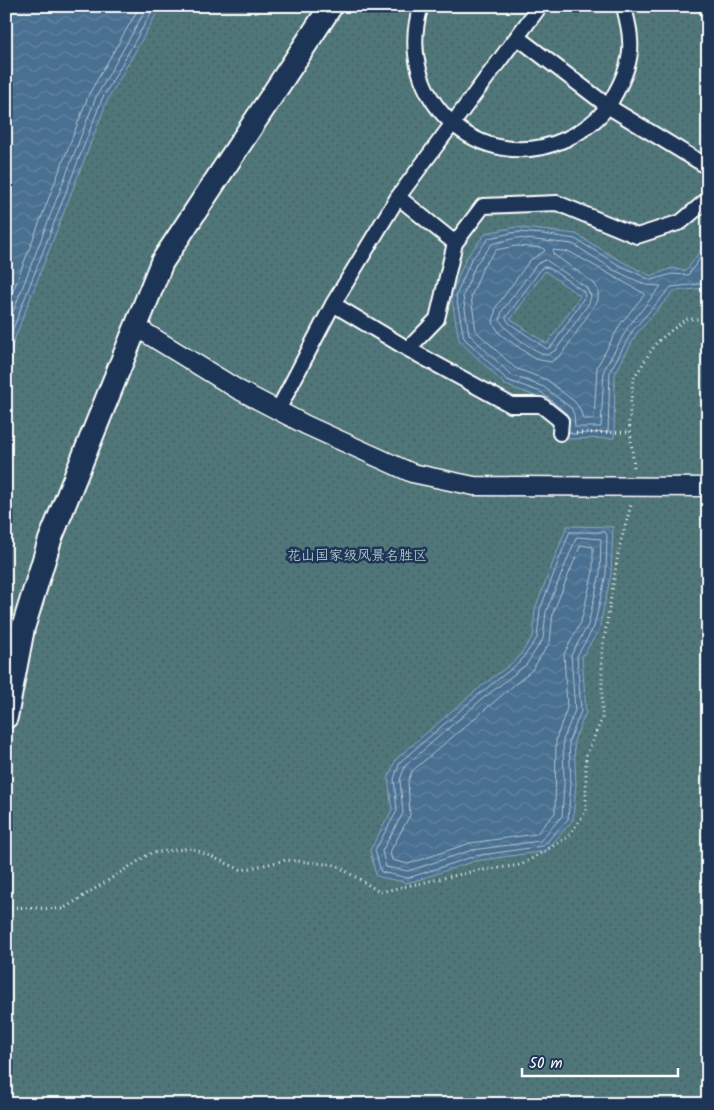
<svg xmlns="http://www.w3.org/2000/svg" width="714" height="1110" font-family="Kalam,'LXGW WenKai TC',sans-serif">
<defs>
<pattern id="park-dots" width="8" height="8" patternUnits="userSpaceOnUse" patternTransform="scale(1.25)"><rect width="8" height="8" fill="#507679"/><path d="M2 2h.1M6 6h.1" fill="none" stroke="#4e5d5e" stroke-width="1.8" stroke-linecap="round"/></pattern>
<pattern id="water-waves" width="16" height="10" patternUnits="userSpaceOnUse" patternTransform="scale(1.25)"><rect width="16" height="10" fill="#486f90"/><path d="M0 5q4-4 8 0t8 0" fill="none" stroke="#6385a1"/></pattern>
</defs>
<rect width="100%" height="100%" fill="#2c405d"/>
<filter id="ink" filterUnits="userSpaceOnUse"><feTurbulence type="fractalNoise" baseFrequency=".02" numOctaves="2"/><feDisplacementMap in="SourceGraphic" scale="10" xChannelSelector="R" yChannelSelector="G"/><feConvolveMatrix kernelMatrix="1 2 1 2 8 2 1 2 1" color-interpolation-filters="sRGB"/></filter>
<g filter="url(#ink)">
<path fill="url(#park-dots)" stroke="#a8babc" d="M6,6H708V1104H6Z"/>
<path fill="url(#water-waves)" stroke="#91a9bc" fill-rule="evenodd" d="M6,6H161L107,101L6,361Z
M516,227L576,234L621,261L651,276L672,268L686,271L708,240V288L674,291L637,333L615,374L614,438L564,439V417L538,397L505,385L459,340L451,295L466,258L486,233ZM545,271L580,296L547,344L511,319Z
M567,526L613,527L611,574L599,630L582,657L586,712L574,741L576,784L573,820L546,851L475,861L408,883L376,876L370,850L392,810L388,778L396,759L474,692L517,659L533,636L535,609Z"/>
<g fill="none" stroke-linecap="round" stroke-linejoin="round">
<path stroke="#b6c5d3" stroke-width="1" d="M517,238L573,244L616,271L646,285L661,286L628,327L604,370L601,427H575L574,414L571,408L544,387L511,375L469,334L463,296L476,264L492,244Z
M517,246L543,248L545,251L530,260L496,307L493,323L500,334L535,359L551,362L562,354L598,300V290L594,283L553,254V250L570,252L645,294L621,323L597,367L594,419H583L580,409L575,402L547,380L515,368L476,331L471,297L483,267L496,250Z
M546,260L586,287L591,296L589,303L556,350L547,355C536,353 502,329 500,319L502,311L536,265Z
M543,267L549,268L583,291L585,296L552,346L547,349L509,323L506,318Z
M6,309L89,94L140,6
M6,330L96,97L148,6
M6,347L102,99L155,6
M569,418L566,413L541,392L507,380L464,338L456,296L471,260L489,238L516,232L543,234L575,239L619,265L651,280L672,274L688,275L708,248
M568,430L571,434L608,432L610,371L633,330L671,287L708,283
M570,532H605L607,535L606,574L594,627L577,656L581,711L569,741L571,784L568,819L543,846L475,856L408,878L381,872L375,850L397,811L394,779L400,762L477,696L520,662L537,638L540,610Z
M577,537L601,539L600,573L588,625L571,655L575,710L563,740L564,784L562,816L540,841L472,850L408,871L386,867L382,851L403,813L400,780L405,766L481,700L526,665L543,639L546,612Z
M581,545L593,547V572L581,622L564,654L567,708L556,739L555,813L536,834L470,843L408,864L392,860L390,852L410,815L408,781L412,771L532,670L550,642L553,613Z"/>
<defs>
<path id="pedestrian" d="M421,6C392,96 479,179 566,139C587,129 605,115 615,94C624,78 632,59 630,40C630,29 626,17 624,6
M706,6L708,11
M517,37L609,107L708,167
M398,197L455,243
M333,304L408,349L437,319L455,243L483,206L557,203L637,236L681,222L708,199
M408,349L511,405H541L561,421L560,433
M278,410L333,304L398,197L540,6"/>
<path id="minor" d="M136,327L237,389L306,425L412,473L474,486L708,487"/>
<path id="tertiary" d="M6,717L23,628L50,540L162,262L331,6"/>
</defs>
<use href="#pedestrian" stroke="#fff" stroke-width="18"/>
<use href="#minor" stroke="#fff" stroke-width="21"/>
<use href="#tertiary" stroke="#fff" stroke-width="26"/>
<path stroke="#fff" stroke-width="3" stroke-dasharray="1 4" stroke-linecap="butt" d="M576,433L630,432
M634,467L629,422L633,379L657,342L686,319H708
M6,907L63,909L151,853L191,848L242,870L286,860L336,865L380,892L475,871L521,865L568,837L586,811V756L602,719V652L619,548L631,505"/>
<use href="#pedestrian" stroke="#1d3557" stroke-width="14"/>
<use href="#minor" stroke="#1d3557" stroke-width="18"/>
<use href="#tertiary" stroke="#1d3557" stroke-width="22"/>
</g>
</g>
<g text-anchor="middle" stroke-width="5" stroke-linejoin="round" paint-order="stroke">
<g font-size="14" fill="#b0c1c3" stroke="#1d3557">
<text x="357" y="560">花山国家级风景名胜区</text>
</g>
</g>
<rect width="714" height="1110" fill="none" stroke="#1d3557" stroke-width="25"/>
<rect x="12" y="12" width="689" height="1085" fill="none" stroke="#fff" stroke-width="2" filter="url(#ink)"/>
<path d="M522 1068v8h156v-8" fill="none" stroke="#ffffff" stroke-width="2.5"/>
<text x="529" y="1068" font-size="15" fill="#ffffff" stroke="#1d3557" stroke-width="4" paint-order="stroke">50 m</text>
</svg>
